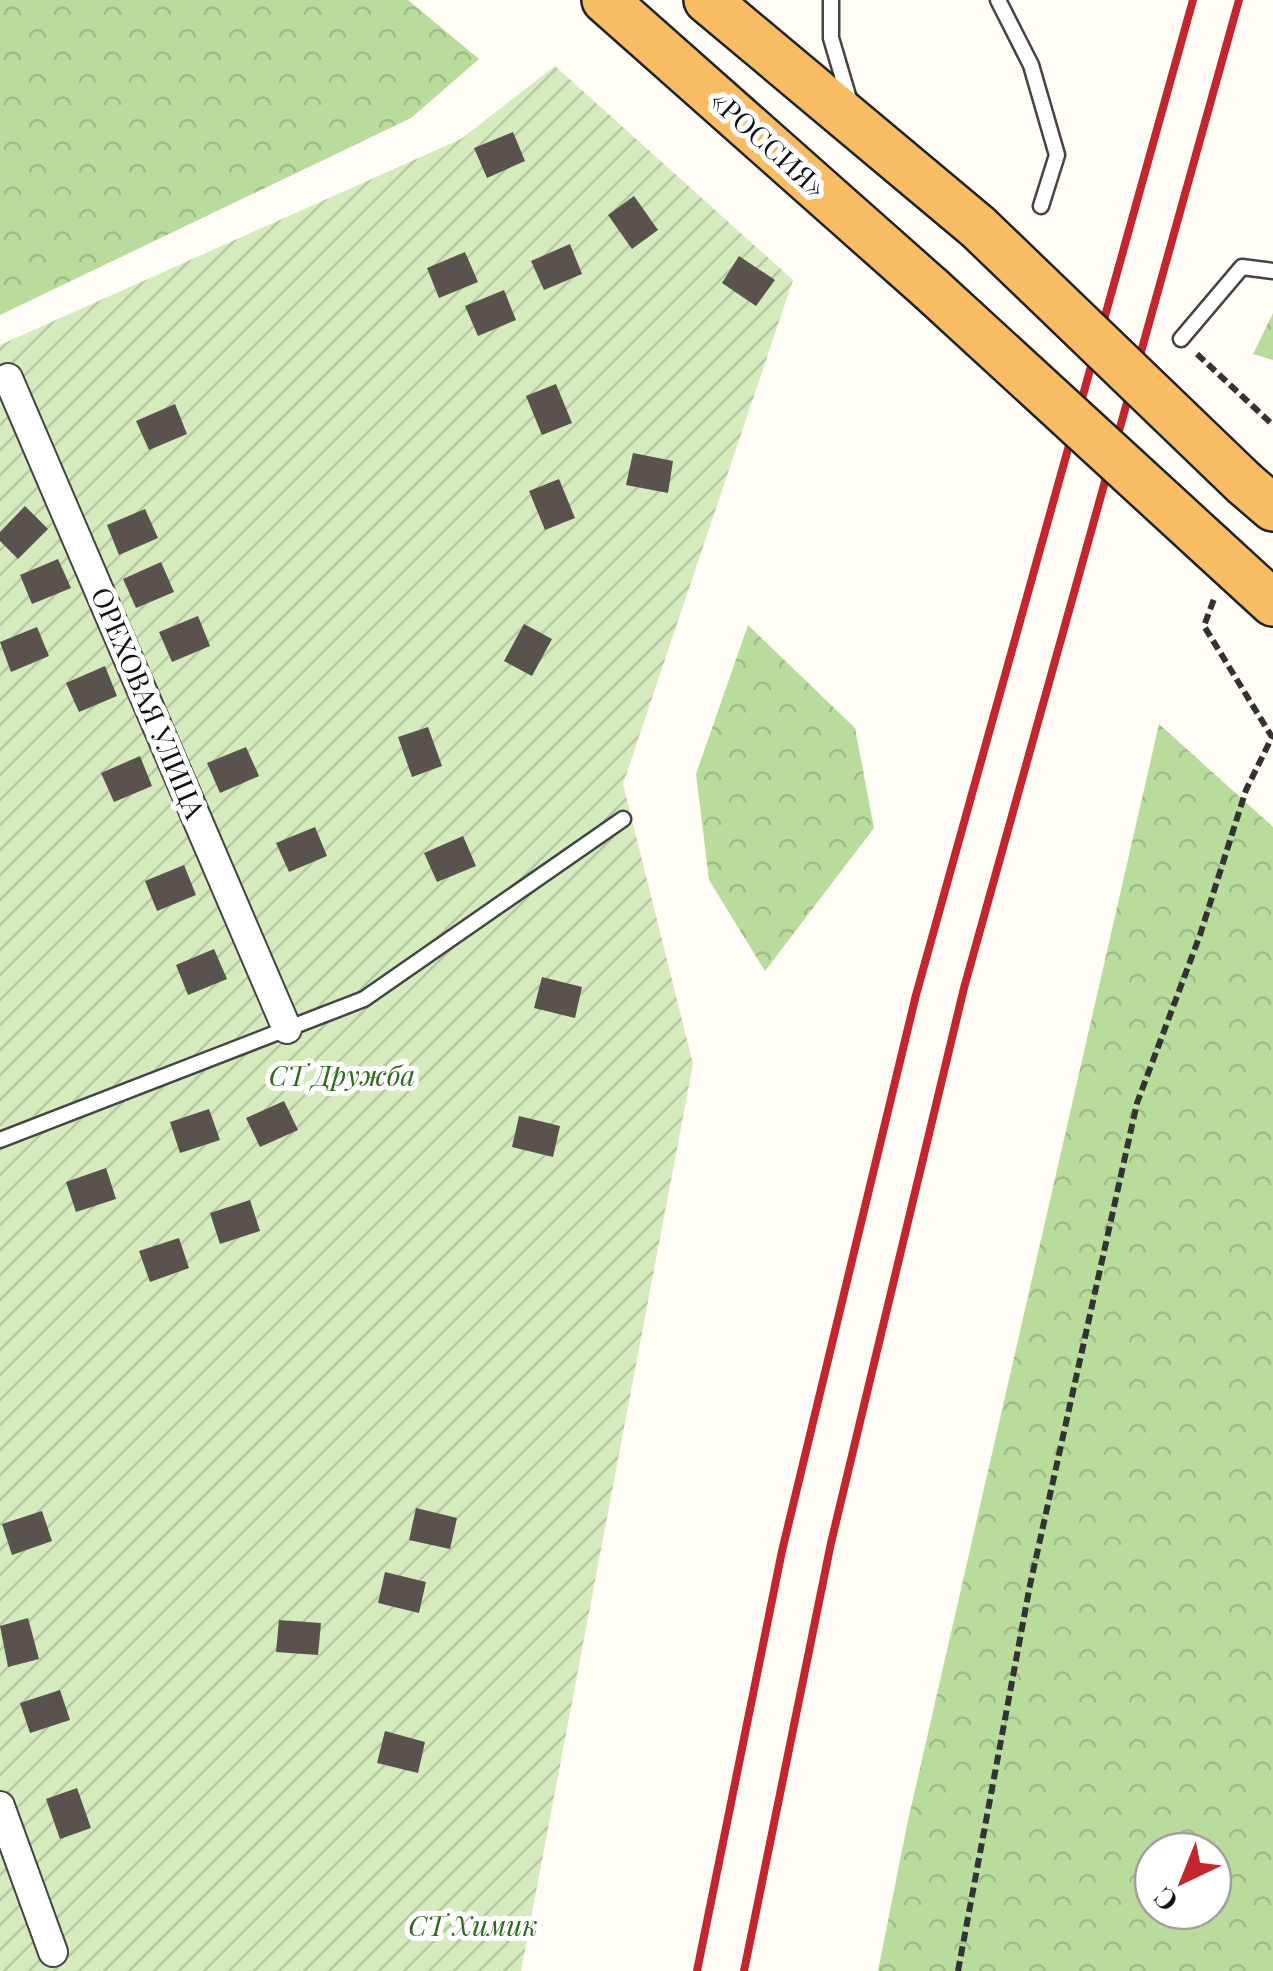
<svg xmlns="http://www.w3.org/2000/svg" width="1273" height="1971" font-family="'Playfair Display',serif">
<defs>
<pattern id="forest-crowns" width="20" height="18" patternUnits="userSpaceOnUse" patternTransform="scale(2.5)"><rect width="20" height="18" fill="#b9dc9c"/><path d="M2 6a3 3 0 1 1 6 0M12 15a3 3 0 1 1 6 0" fill="none" stroke="#9ebc85"/></pattern>
<pattern id="garden-furrows" width="10" height="10" patternUnits="userSpaceOnUse" patternTransform="scale(2.5)"><rect width="10" height="10" fill="#d5ebbd"/><path d="M-1 1l2-2M0 10L10 0M9 11l2-2" fill="none" stroke="#b6c8a1"/></pattern>
</defs>
<rect width="100%" height="100%" fill="#fffdf5"/>
<path fill="url(#forest-crowns)" fill-rule="evenodd" d="M0,0H408L479,59L411,118L0,315Z
M1273,313V360L1253,354Z
M748,625L855,728L874,828L765,971L709,880L696,774Z
M1159,724L1273,827V1971H878L907,1825ZM1153,1851H1213V1911H1153Z"/>
<path fill="url(#garden-furrows)" d="M555,66L793,280L623,784L693,1064L521,1971H0V345L461,139Z"/>
<path fill="#5a524d" d="M513,132L525,161L487,178L474,148Z
M634,196L658,230L632,249L608,215Z
M570,244L582,274L544,290L531,261Z
M465,252L478,282L439,298L427,268Z
M739,256L775,280L756,306L722,283Z
M504,290L516,320L478,336L465,306Z
M556,384L572,423L542,435L526,396Z
M175,404L187,434L149,450L136,421Z
M633,453L673,461L668,493L626,485Z
M559,479L575,518L545,530L529,491Z
M25,506L48,529L18,559L0,541V532Z
M145,509L158,538L119,555L107,525Z
M58,559L71,588L32,604L20,575Z
M161,562L174,592L136,608L123,579Z
M198,616L210,646L172,662L159,632Z
M524,624L552,639L532,676L504,661Z
M37,627L49,656L11,672L0,642Z
M105,666L117,696L79,712L66,683Z
M428,727L442,766L412,777L398,737Z
M246,747L259,776L220,793L207,763Z
M140,756L152,786L114,802L101,773Z
M315,827L327,856L289,872L276,843Z
M463,836L476,866L437,882L424,853Z
M184,865L196,895L157,911L145,881Z
M214,949L227,979L188,995L176,965Z
M542,977L582,987L575,1018L534,1008Z
M284,1101L298,1130L260,1147L246,1118Z
M209,1109L220,1140L180,1153L170,1122Z
M519,1116L560,1126L553,1157L512,1147Z
M106,1168L116,1199L76,1212L66,1182Z
M250,1200L260,1231L220,1244L210,1213Z
M179,1238L189,1268L150,1282L139,1251Z
M416,1508L457,1518L450,1549L409,1540Z
M42,1511L52,1541L12,1555L2,1524Z
M385,1572L426,1582L419,1613L378,1603Z
M28,1618L39,1659L8,1667L0,1626Z
M279,1620L321,1623L318,1655L276,1652Z
M60,1690L70,1720L30,1733L20,1703Z
M385,1731L425,1742L418,1773L377,1763Z
M77,1788L91,1828L60,1839L46,1799Z"/>
<g fill="none" stroke-linecap="round" stroke-linejoin="round">
<defs>
<path id="service" d="M831,0V38L849,99
M998,0L1031,65L1057,155L1041,206
M1181,339L1242,267L1273,271
M0,1140L364,999L623,819"/>
<path id="minor" d="M8,378L287,1029
M0,1806L53,1952"/>
<path id="trunk" d="M605,0L931,289
M707,0L978,227
M1244,483L1273,508
M1213,548L1273,603"/>
</defs>
<use href="#service" stroke="#444" stroke-width="19"/>
<use href="#minor" stroke="#444" stroke-width="32"/>
<use href="#trunk" stroke="#222" stroke-width="50"/>
<path stroke="#333" stroke-width="6" stroke-dasharray="10 5" stroke-linecap="butt" d="M1197,354L1273,425
M958,1971L1030,1585L1137,1103L1200,935L1246,790L1272,737L1204,626L1214,599"/>
<use href="#service" stroke="#fff" stroke-width="14"/>
<use href="#minor" stroke="#fff" stroke-width="28"/>
<use href="#trunk" stroke="#f7bc64" stroke-width="45"/>
<path stroke="#c4262e" stroke-width="8" d="M697,1971L782,1551L916,995L1193,0
M744,1971L831,1543L964,988L1239,0"/>
<defs>
<path id="trunk-bridge" d="M978,227L1244,483
M931,289L1213,548"/>
</defs>
<use href="#trunk-bridge" stroke="#222" stroke-width="50" stroke-linecap="butt"/>
<use href="#trunk-bridge" stroke="#f7bc64" stroke-width="45"/>
</g>
<g text-anchor="middle" stroke-width="10" stroke-linejoin="round" paint-order="stroke">
<g font-size="28" fill="#111" stroke="#fff">
<text transform="translate(768 144) rotate(42)" y="10">«РОССИЯ»</text>
<text transform="translate(148 703) rotate(67)" y="10">ОРЕХОВАЯ УЛИЦА</text>
</g>
<g font-size="28" font-style="italic" fill="#2f6b1f" stroke="#fff">
<text x="342" y="1086">СТ Дружба</text>
<text x="473" y="1936">СТ Химик</text>
</g>
</g>
<g transform="translate(1183 1881) rotate(223)"><circle r="48" fill="#ffffff" stroke="#a0a0a0" stroke-width="2.5"/>
<path d="M0-8L18 38L0 25L-18 38Z" fill="#c4262e"/>
<text y="-15" font-size="28" font-weight="bold" text-anchor="middle" fill="#111111">С</text>
</g>
</svg>
